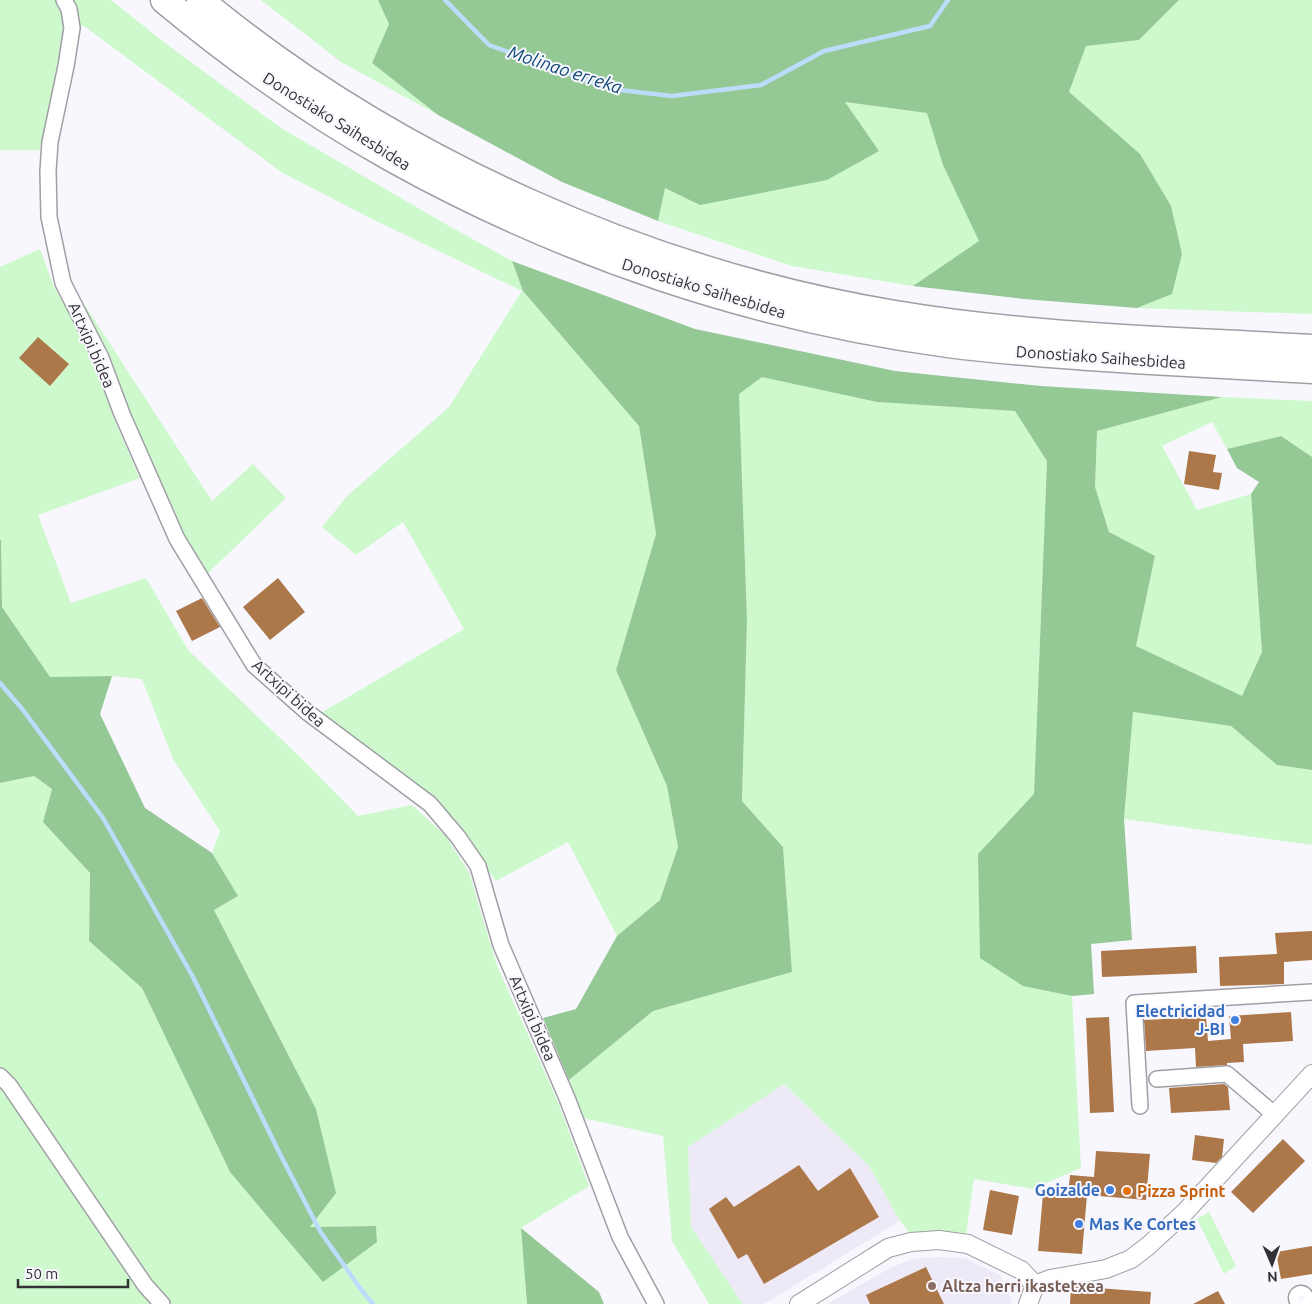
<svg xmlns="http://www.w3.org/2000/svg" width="1312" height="1304" font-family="Ubuntu,sans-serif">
<rect width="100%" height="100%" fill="#f9f7fe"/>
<path fill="#ede9f7" d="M784,1084L869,1166L900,1221L764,1304H743L691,1227L688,1147Z
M935,1257L965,1258L1000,1275L1011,1298L1012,1304H827L890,1268L912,1259Z"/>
<path fill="#cdf9cc" d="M0,0H111L169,46L281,128L442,222L512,261L523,291L639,426L656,534L616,670L667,786L678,847L660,900L617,936L568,842L496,881L446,812L319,714L464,629L403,522L356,555L322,527L347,496L449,407L522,291L372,219L281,172L84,26H65L62,49L40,150H0Z
M261,0H378L389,24L372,63L438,115L341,62Z
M1179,0H1312V314L1137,308L1172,294L1069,92L1086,46L1139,40Z
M844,102L928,113L943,165L980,241L913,286L792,266L658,221L665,187L879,151Z
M40,249L54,287L95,357L116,424L140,478L38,515L71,603L146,578L188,650L303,760L358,816L412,805L445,835L469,872L496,963L558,1102L589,1186L521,1228L527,1304H0V783L34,776L52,789L43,822L90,873L89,941L142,988L230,1172L323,1281L377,1242L376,1226L310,1227L316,1109L214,910L238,896L212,853L220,831L173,759L142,679L112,676L50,677L2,607L1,540H0V267Z
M77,293L212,501L253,464L286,498L205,576L183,539L126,411L109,359Z
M762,376L877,402L1015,411L1047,460L1034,795L978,854L1023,986L1072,996L1081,1168L1033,1189L974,1179L966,1235L912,1236L900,1221L869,1166L784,1084L688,1147L691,1227L743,1304H709L672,1241L663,1136L583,1118L569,1080L653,1011L792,972L783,847L742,801L747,620L739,394Z
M1222,397L1312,401V457L1281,436L1227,449L1212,422L1162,446L1197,510L1251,494L1262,652L1242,697L1136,646L1155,557L1109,532L1095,488L1097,431Z
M1133,712L1231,726L1277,765L1312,770V845L1124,819Z
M1209,1212L1236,1266L1224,1274L1197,1219Z"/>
<path fill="#94c894" d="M378,0H1179L1139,40L1086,46L1069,92L1140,154L1171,206L1182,254L1172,294L1137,308L1024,299L913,286L979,241L943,165L927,113L845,102L879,151L827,180L700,205L665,188L658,221L562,182L438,115L372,63L389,24Z
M512,261L695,329L895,371L1041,386L1222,397L1097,431L1095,487L1109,532L1155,556L1136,646L1242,696L1262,652L1251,494L1259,482L1237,468L1227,449L1281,436L1312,457V770L1277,765L1231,726L1133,712L1124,819L1132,940L1091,944L1094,994L1072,996L1023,986L980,958L978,854L1034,794L1047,461L1015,411L877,402L762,377L739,394L747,620L742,801L783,847L792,972L653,1011L569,1080L543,1018L576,1009L617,936L660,900L678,847L667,786L616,670L656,534L639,426L523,291Z
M0,540H1L2,607L50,677L112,676L100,714L145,808L212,853L238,896L214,910L316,1109L336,1193L310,1227L376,1226L377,1242L323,1282L230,1172L142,988L89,941L90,873L43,822L52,789L34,776L0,783Z
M521,1228L599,1292L604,1304H527Z"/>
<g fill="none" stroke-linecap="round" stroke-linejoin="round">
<path stroke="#bcdcfb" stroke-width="4.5" d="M445,0L489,45L611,89L672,96L761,85L824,51L930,26L948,0
M0,683L23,710L103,818L193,977L280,1154L320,1231L360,1288L373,1304"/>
</g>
<path fill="#ad7849" d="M38,337L69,364L50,386L19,358Z
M1189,451L1216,455L1213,472L1222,473L1219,490L1184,484Z
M278,578L305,612L270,640L243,607Z
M202,598L220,627L192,641L176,611Z
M1312,931V960L1284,962V984L1220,986L1219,957L1277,954L1275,933Z
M1196,946L1197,973L1102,977L1101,951Z
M1291,1012L1293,1041L1243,1044L1244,1062L1227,1063V1065L1196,1067L1195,1048L1146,1051L1144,1020L1206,1017L1208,1041L1231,1039L1229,1016Z
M1109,1017L1114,1112L1090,1113L1086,1018Z
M1224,1084L1228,1087L1230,1110L1171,1113L1169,1088Z
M1195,1135L1224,1139L1222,1157L1216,1163L1192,1160Z
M1283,1139L1305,1161L1253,1213L1231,1192Z
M1096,1151L1150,1154L1146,1200L1087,1195L1082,1254L1038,1251L1043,1194L1068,1196L1070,1175L1094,1177Z
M799,1165L818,1191L850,1168L879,1217L764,1284L747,1254L738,1259L709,1209L726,1197L734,1207Z
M990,1190L1019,1196L1012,1235L983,1230Z
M1312,1246V1274L1281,1279L1276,1252Z
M926,1267L944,1304H870L866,1295Z
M1071,1286L1151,1292L1150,1304H1070Z
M1218,1291L1225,1304H1193Z"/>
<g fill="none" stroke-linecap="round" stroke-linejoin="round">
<defs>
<path id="minor" d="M64,0L69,9L72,28L66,66L50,142L48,171L49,217L63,283L101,358L122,414L177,539L254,665L307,712L430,804L458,837L478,866L501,945L567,1098L620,1237L656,1304
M0,1076L9,1085L145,1285L162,1304
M1157,1079L1227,1074L1275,1115
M1140,1106L1134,1003L1312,992
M1296.5 1298a4.5 4.5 0 1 1 9 0a4.5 4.5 0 1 1-9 0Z"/>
<path id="tertiary" d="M1035,1285L1050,1279L1106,1269L1131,1259L1148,1246L1186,1211L1312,1074
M799,1304L888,1248L911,1242L939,1240L968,1244L1021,1270L1035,1285
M1028,1304L1035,1285"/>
<path id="motorway" d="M164,0C235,59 312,114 393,159C564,254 754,318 948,344C1009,352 1071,356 1133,360C1192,363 1252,367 1312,370
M200,0C393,160 648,273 895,314C1033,337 1173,340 1312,348"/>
</defs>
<use href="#minor" stroke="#a09fa5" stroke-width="18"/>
<use href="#tertiary" stroke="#a09fa5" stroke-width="20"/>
<use href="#motorway" stroke="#a09fa5" stroke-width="29"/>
<use href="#minor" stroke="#fff" stroke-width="15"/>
<use href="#tertiary" stroke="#fff" stroke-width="18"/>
<use href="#motorway" stroke="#fff" stroke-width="26"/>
</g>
<g fill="#3f7fe0" stroke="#f9f7fe" stroke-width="2">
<circle cx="1235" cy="1020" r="5"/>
<circle cx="1110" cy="1190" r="5"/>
<circle cx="1079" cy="1224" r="5"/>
</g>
<circle fill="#e8710a" stroke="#f9f7fe" stroke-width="2" cx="1127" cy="1191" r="5"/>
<circle fill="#8d6e63" stroke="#f9f7fe" stroke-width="2" cx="932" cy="1286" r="5"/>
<g text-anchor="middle" stroke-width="4" stroke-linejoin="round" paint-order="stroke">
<g font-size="16" fill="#323234" stroke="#f9f7fe">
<text transform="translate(337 121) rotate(32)" y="6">Donostiako Saihesbidea</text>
<text transform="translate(704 288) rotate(17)" y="6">Donostiako Saihesbidea</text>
<text transform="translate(92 345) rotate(66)" y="6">Artxipi bidea</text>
<text transform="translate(1101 357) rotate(4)" y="6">Donostiako Saihesbidea</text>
<text transform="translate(289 693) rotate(42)" y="6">Artxipi bidea</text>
<text transform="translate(533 1018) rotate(66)" y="6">Artxipi bidea</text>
</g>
<g font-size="16" font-weight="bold" fill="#366cbe" stroke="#f9f7fe" text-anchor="end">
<text x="1225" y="1017">Electricidad<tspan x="1225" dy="18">J-BI</tspan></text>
<text x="1100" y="1196">Goizalde</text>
<text x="1089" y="1230" text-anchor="start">Mas Ke Cortes</text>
</g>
<g font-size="16" font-weight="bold" fill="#c56008" stroke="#f9f7fe" text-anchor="start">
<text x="1137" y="1197">Pizza Sprint</text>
</g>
<g font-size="16" font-weight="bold" fill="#785e54" stroke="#f9f7fe" text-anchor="start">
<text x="942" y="1292">Altza herri ikastetxea</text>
</g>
<g font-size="18" font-style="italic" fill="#0a4775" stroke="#f9f7fe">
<text transform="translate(565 70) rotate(18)" y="6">Molinao erreka</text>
</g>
</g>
<g transform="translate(1272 1264) rotate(178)" stroke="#f9f7fe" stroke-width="4" paint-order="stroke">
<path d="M0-4L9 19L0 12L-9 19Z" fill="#323234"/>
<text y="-8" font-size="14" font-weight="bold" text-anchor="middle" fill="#323234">N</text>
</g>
<path d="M18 1279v8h110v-8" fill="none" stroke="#323234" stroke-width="2.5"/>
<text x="25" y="1279" font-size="15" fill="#323234" stroke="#f9f7fe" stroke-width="4" paint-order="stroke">50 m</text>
</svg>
